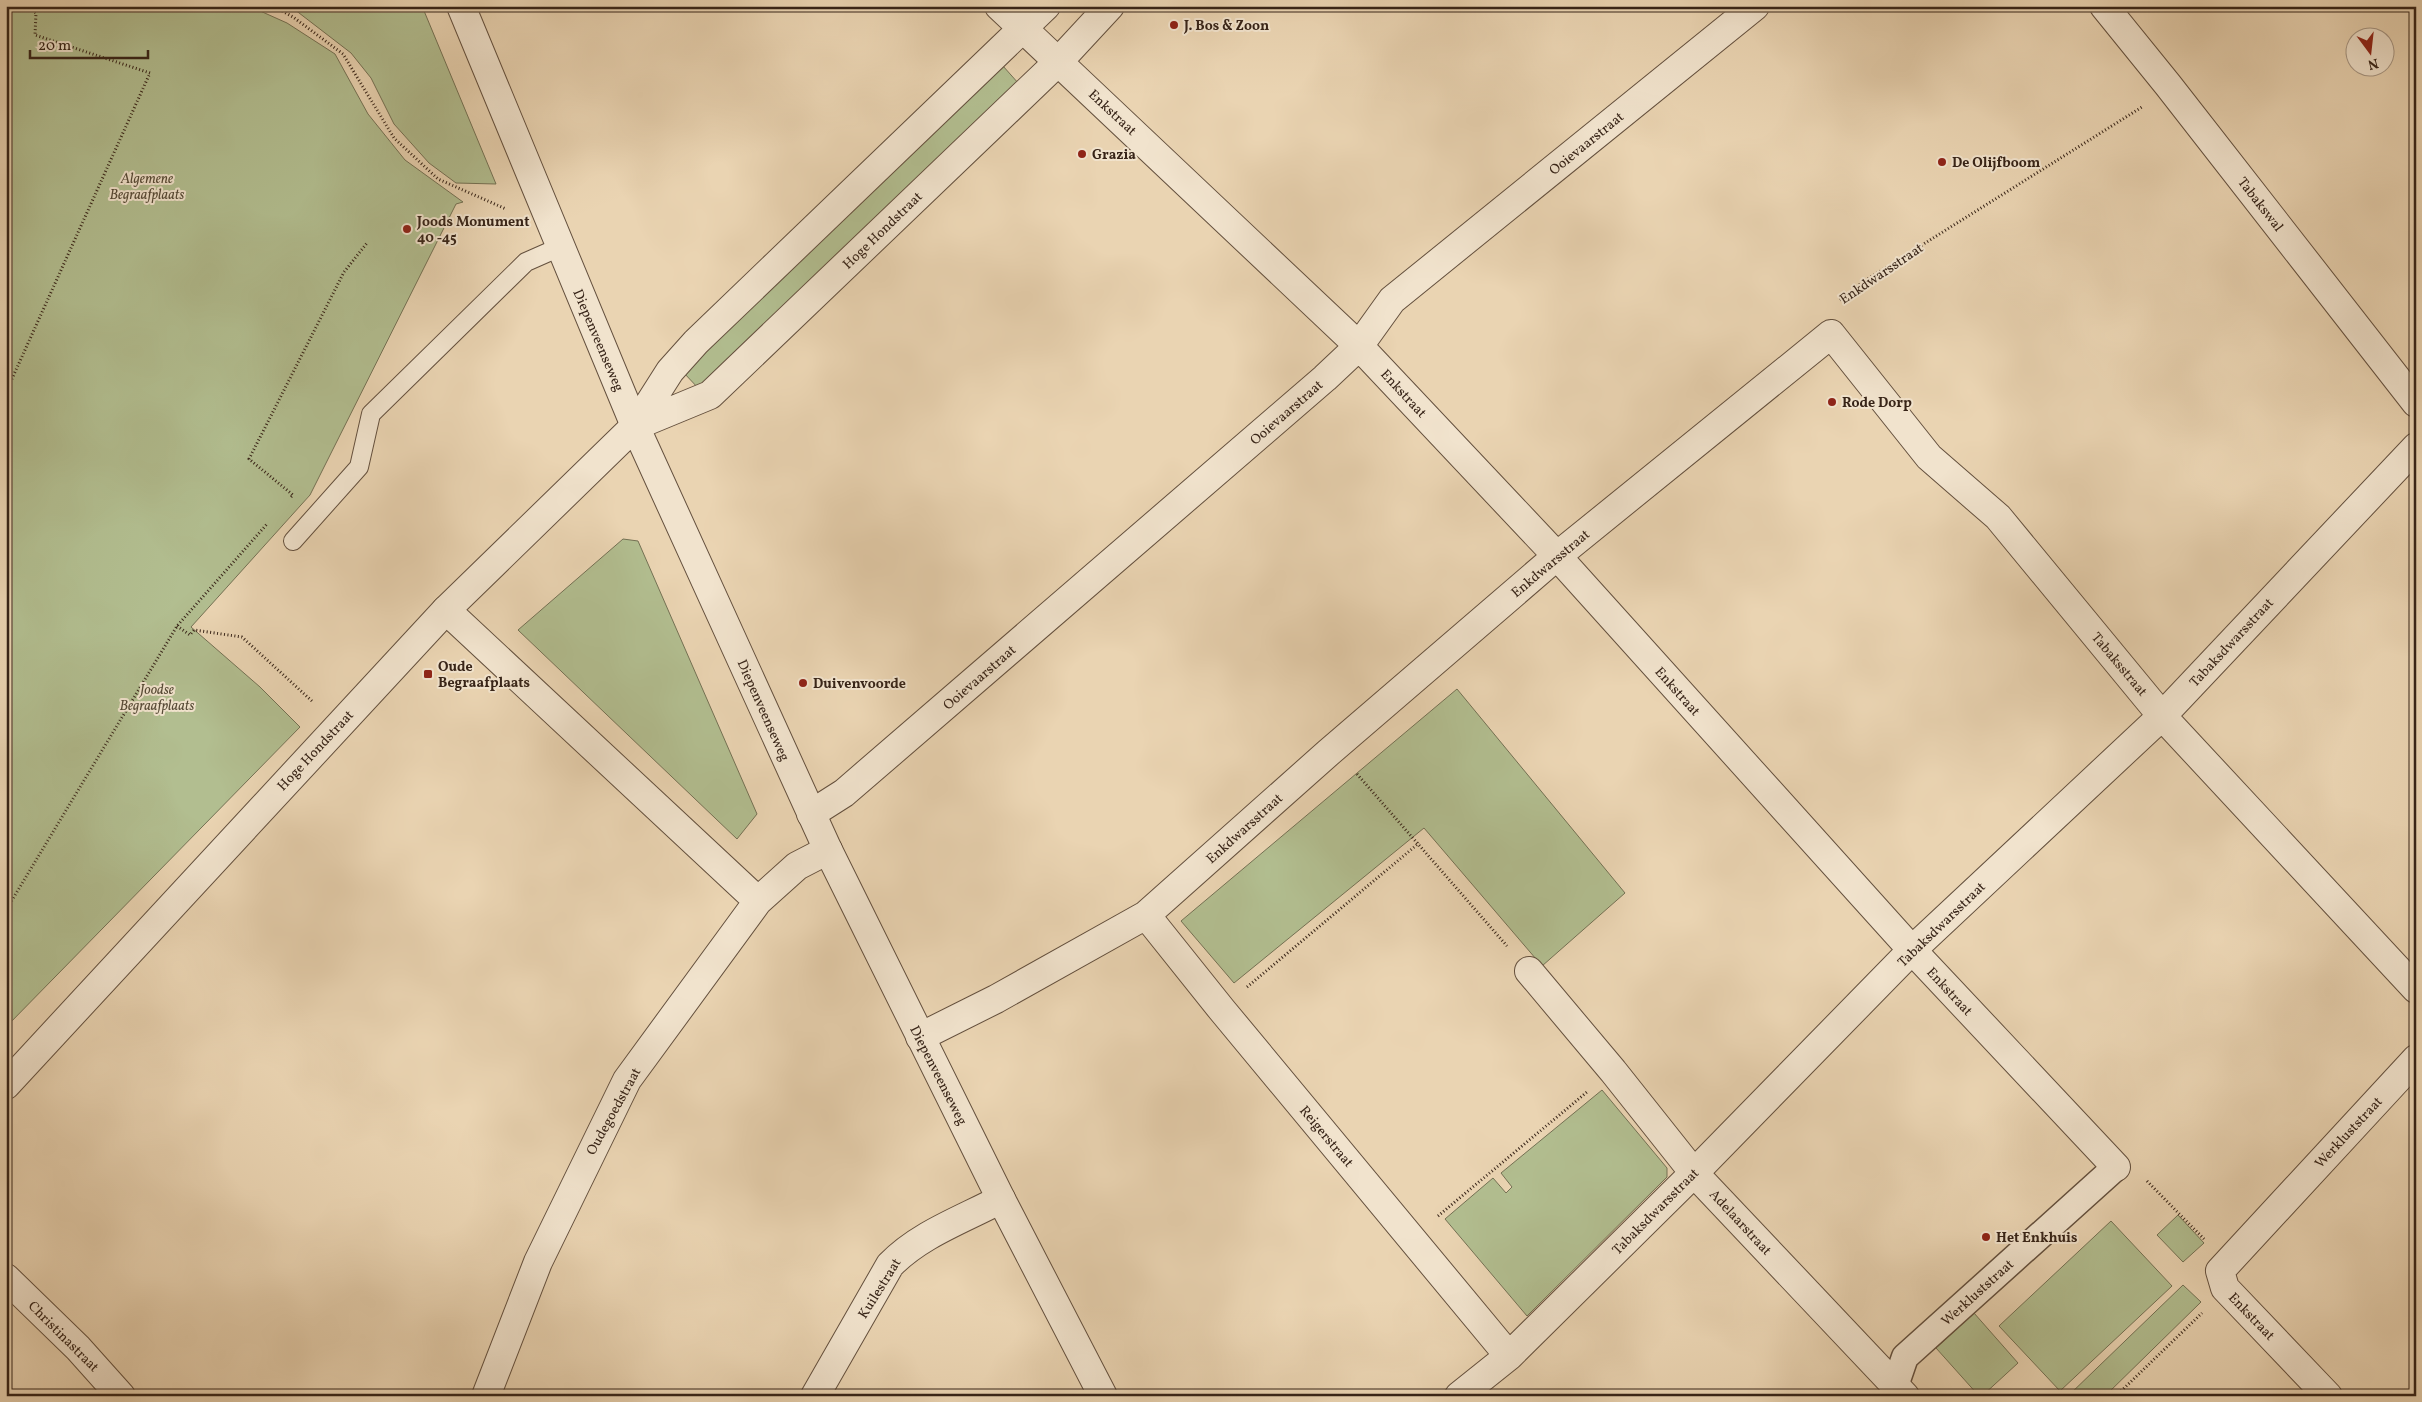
<svg xmlns="http://www.w3.org/2000/svg" width="2422" height="1402" font-family="Vollkorn,serif">
<rect width="100%" height="100%" fill="#ead4b2"/>
<filter id="stains"><feTurbulence type="fractalNoise" baseFrequency=".004" numOctaves="4"/><feColorMatrix values="0 0 0 0 .2 0 0 0 0 .09 0 0 0 0 .02 0 0 0 .5 -.17"/></filter>
<radialGradient id="worn" r=".72"><stop offset=".6" stop-color="#630" stop-opacity="0"/><stop offset="1" stop-color="#630" stop-opacity=".3"/></radialGradient>
<path fill="#b2be90" stroke="#747154" d="M6,6H249L287,23L335,54L368,114L405,160L463,202L456,204L310,495L191,627L260,687L300,727L6,1027Z
M290,6H422L496,184L456,183L429,163L394,124L371,78L351,53Z
M1003,66L1019,84L700,390L683,372Z
M623,539L638,541L757,814L737,839L518,630Z
M1457,689L1625,893L1542,966L1424,828L1234,983L1181,921Z
M1602,1090L1667,1168V1177L1527,1316L1445,1219L1493,1178L1506,1193L1512,1187L1501,1173Z
M2178,1215L2204,1243L2183,1262L2157,1235Z
M2111,1221L2172,1286L2060,1391L1999,1326Z
M2183,1285L2201,1302L2105,1396H2068Z
M1974,1313L2018,1363L1982,1396H1979L1936,1348Z"/>
<g fill="none" stroke-linecap="round" stroke-linejoin="round">
<defs>
<path id="service" d="M293,541L359,467L371,414L526,262L560,247"/>
<path id="pedestrian" d="M1895,1386L1905,1357L2116,1167"/>
<path id="minor" d="M461,6L635,426
M999,6L1359,346L1557,556L1912,950L2116,1167
M2104,6L2168,85L2416,403
M446,610L758,901
M811,814L844,793L1325,378L1359,346L1392,300L1755,6
M1146,915L1222,1010L1509,1356
M1529,971L1613,1071L1694,1173L1905,1396
M920,1037L996,999L1146,915L1328,753L1557,556L1831,334L1929,457L1998,517L2162,716L2416,989
M6,1278L78,1348L121,1396
M486,1396L538,1262L627,1080L758,901L797,866L828,850
M815,1396L890,1265C920,1234 964,1219 1001,1199
M1459,1396L1509,1356L1694,1173L1912,950L2162,716L2416,447
M2328,1396L2225,1288L2220,1271L2416,1059"/>
<path id="tertiary" d="M635,426L828,850L1001,1199L1103,1396
M635,426L710,395L1059,61L1110,6
M6,1085L446,610L635,426L670,371L696,342L1046,6"/>
</defs>
<use href="#service" stroke="#64503e" stroke-width="20"/>
<use href="#pedestrian" stroke="#64503e" stroke-width="29"/>
<use href="#minor" stroke="#64503e" stroke-width="30"/>
<use href="#tertiary" stroke="#64503e" stroke-width="30"/>
<path stroke="#372418" stroke-width="3" stroke-dasharray="1 2.5" stroke-linecap="butt" d="M273,6L293,17L343,54L394,138L438,179L506,209
M1840,300L1863,282L2142,107
M6,392L150,73L35,35L36,13L26,6
M291,497L293,495L249,459L344,272L367,243
M177,626L190,635L194,630L242,637L313,702
M1357,774L1507,946
M6,910L177,626L267,524
M1247,987L1419,843
M2147,1181L2204,1239
M1438,1216L1587,1092
M2116,1396L2202,1313"/>
<use href="#service" stroke="#f1e3cd" stroke-width="18"/>
<use href="#pedestrian" stroke="#f1e3cd" stroke-width="26"/>
<use href="#minor" stroke="#f1e3cd" stroke-width="28"/>
<use href="#tertiary" stroke="#f1e3cd" stroke-width="28"/>
</g>
<g fill="#8f2418" stroke="#f1e3cd" stroke-width="2">
<circle cx="1174" cy="25" r="5"/>
<circle cx="1082" cy="154" r="5"/>
<circle cx="1942" cy="162" r="5"/>
<circle cx="407" cy="229" r="5"/>
<circle cx="1832" cy="402" r="5"/>
<rect x="423" y="669" width="10" height="10" rx="2.5"/>
<circle cx="803" cy="683" r="5"/>
<circle cx="1986" cy="1237" r="5"/>
</g>
<g text-anchor="middle" stroke-width="4" stroke-linejoin="round" paint-order="stroke">
<g font-size="14" font-weight="bold" fill="#372418" stroke="#f1e3cd" text-anchor="start">
<text x="1184" y="30">J. Bos &amp; Zoon</text>
<text x="1092" y="159">Grazia</text>
<text x="1952" y="167">De Olijfboom</text>
<text x="417" y="226">Joods Monument<tspan x="417" dy="16">40 -45</tspan></text>
<text x="1842" y="407">Rode Dorp</text>
<text x="438" y="671">Oude<tspan x="438" dy="16">Begraafplaats</tspan></text>
<text x="813" y="688">Duivenvoorde</text>
<text x="1996" y="1242">Het Enkhuis</text>
</g>
<g font-size="14" fill="#372418" stroke="#f1e3cd">
<text transform="translate(1113 112) rotate(43)" y="5">Enkstraat</text>
<text transform="translate(1586 143) rotate(-39)" y="5">Ooievaarstraat</text>
<text transform="translate(2261 204) rotate(52)" y="5">Tabakswal</text>
<text transform="translate(882 230) rotate(-44)" y="5">Hoge Hondstraat</text>
<text transform="translate(1881 273) rotate(-34)" y="5">Enkdwarsstraat</text>
<text transform="translate(599 340) rotate(67)" y="5">Diepenveenseweg</text>
<text transform="translate(1404 393) rotate(47)" y="5">Enkstraat</text>
<text transform="translate(1286 412) rotate(-41)" y="5">Ooievaarstraat</text>
<text transform="translate(1550 563) rotate(-40)" y="5">Enkdwarsstraat</text>
<text transform="translate(2231 642) rotate(-47)" y="5">Tabaksdwarsstraat</text>
<text transform="translate(2120 664) rotate(50)" y="5">Tabaksstraat</text>
<text transform="translate(979 677) rotate(-41)" y="5">Ooievaarstraat</text>
<text transform="translate(1678 691) rotate(48)" y="5">Enkstraat</text>
<text transform="translate(764 710) rotate(66)" y="5">Diepenveenseweg</text>
<text transform="translate(315 750) rotate(-47)" y="5">Hoge Hondstraat</text>
<text transform="translate(1244 828) rotate(-42)" y="5">Enkdwarsstraat</text>
<text transform="translate(1941 924) rotate(-44)" y="5">Tabaksdwarsstraat</text>
<text transform="translate(1950 991) rotate(47)" y="5">Enkstraat</text>
<text transform="translate(939 1075) rotate(63)" y="5">Diepenveenseweg</text>
<text transform="translate(613 1111) rotate(-61)" y="5">Oudegoedstraat</text>
<text transform="translate(2348 1132) rotate(-47)" y="5">Werkluststraat</text>
<text transform="translate(1327 1136) rotate(50)" y="5">Reigerstraat</text>
<text transform="translate(1655 1211) rotate(-45)" y="5">Tabaksdwarsstraat</text>
<text transform="translate(1741 1222) rotate(47)" y="5">Adelaarstraat</text>
<text transform="translate(879 1288) rotate(-58)" y="5">Kuilestraat</text>
<text transform="translate(1977 1292) rotate(-42)" y="5">Werkluststraat</text>
<text transform="translate(2252 1316) rotate(46)" y="5">Enkstraat</text>
<text transform="translate(64 1336) rotate(45)" y="5">Christinastraat</text>
</g>
<g font-size="14" font-style="italic" fill="#564a36" stroke="#f1e3cd">
<text x="147" y="183">Algemene<tspan x="147" dy="16">Begraafplaats</tspan></text>
<text x="157" y="694">Joodse<tspan x="157" dy="16">Begraafplaats</tspan></text>
</g>
</g>
<rect width="2422" height="1402" fill="none" stroke="#ead4b2" stroke-width="25"/>
<rect x="8" y="8" width="2407" height="1387" fill="none" stroke="#372418" stroke-width="2.5"/>
<rect x="12" y="12" width="2397" height="1377" fill="none" stroke="#372418"/>
<g transform="translate(2370 52) rotate(165)"><circle r="24" fill="#f1e3cd" stroke="#a79785"/>
<path d="M0-4L9 19L0 12L-9 19Z" fill="#8f2418"/>
<text y="-8" font-size="14" font-weight="bold" text-anchor="middle" fill="#372418">N</text>
</g>
<path d="M30 50v8h118v-8" fill="none" stroke="#372418" stroke-width="2.5"/>
<text x="38" y="50" font-size="15" fill="#372418" stroke="#f1e3cd" stroke-width="4" paint-order="stroke">20 m</text>
<rect width="100%" height="100%" filter="url(#stains)"/>
<rect width="100%" height="100%" fill="url(#worn)"/>
</svg>
